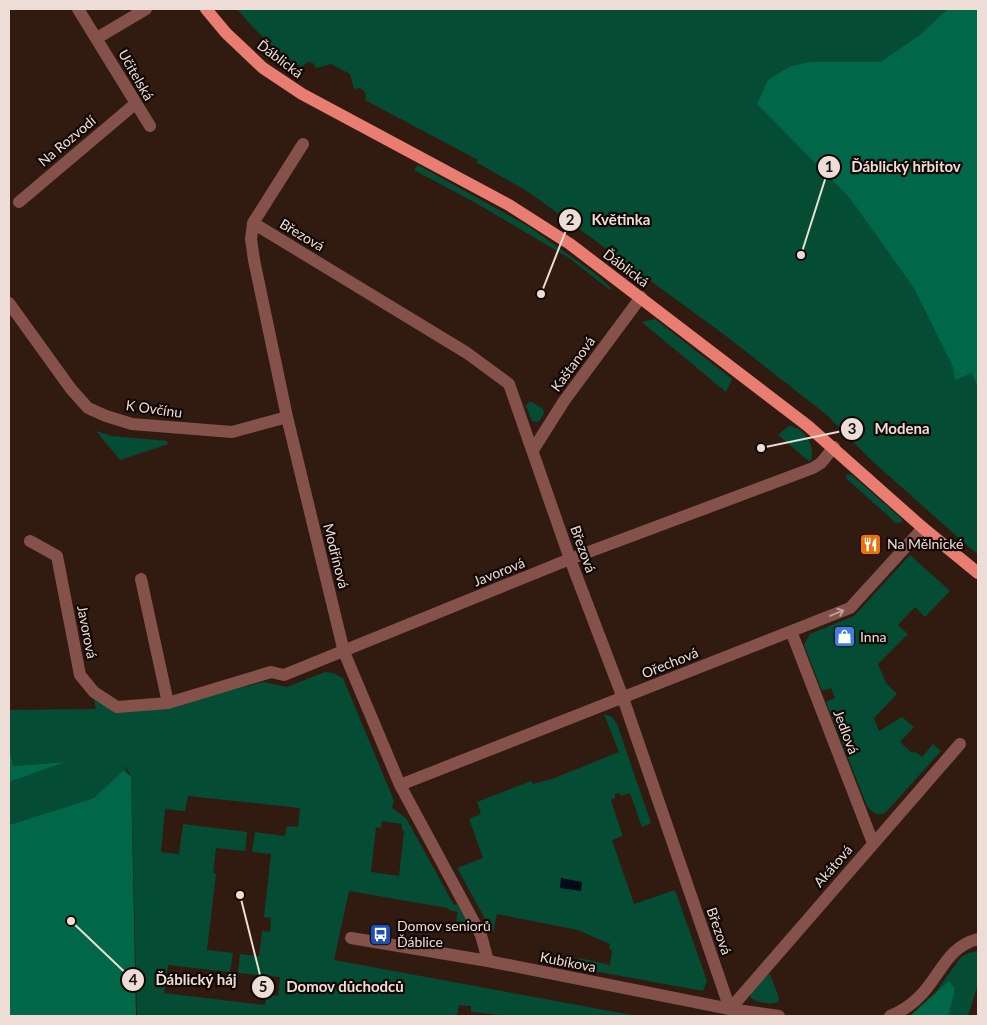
<svg xmlns="http://www.w3.org/2000/svg" width="987" height="1025" font-family="Lato,sans-serif">
<rect width="100%" height="100%" fill="#311b11"/>
<path fill="#054c34" fill-rule="evenodd" d="M237,9H978V554L976,553L961,540L870,459L827,415L726,336L530,193L476,162L478,160L365,100C367,94 365,90 359,88L354,89L350,74L331,64L316,68L313,63L308,62L301,67C274,49 258,34 237,9Z
M418,165L528,226L597,275L611,288L610,290L569,258L476,203L414,170Z
M655,319L732,379L726,392L642,322Z
M529,402H532L543,409L544,414L538,422L532,421L526,406Z
M789,426C805,427 817,448 810,462L778,435Z
M96,431L112,436L167,441L168,444L120,460Z
M847,474L853,476L902,519V522L896,523L848,480L846,477Z
M910,555L950,591L925,617L915,607L898,625L908,634L878,664L886,683L897,694L874,718L879,731L902,717L914,727L900,742L912,753L914,751L922,757L933,744L941,751L886,812C878,817 872,812 867,806L826,702L835,698L831,688L822,691L804,645L810,634L854,616Z
M325,672L333,673L343,678L394,801L392,808L406,818L454,905L457,904L466,920L463,923L456,921L458,912L449,910L448,908L349,891L334,960L637,1016H501V1015L471,1012V1006L459,1005L457,1016H137L131,776L124,764L128,775L123,772L94,798L9,825V782L63,762L13,766L9,745V710L96,709L94,699L167,705L264,682L287,687ZM188,796L300,808L298,827L287,826L285,836L255,832L252,852L271,854L264,917L271,918L270,932L262,931L259,956L240,954L238,973L280,977L278,996L267,995L265,1005L164,993L168,965L230,972L233,953L207,950L216,874L213,873L216,848L245,851L247,832L183,824L179,854L161,852L165,809L185,811ZM382,821L402,824V830L404,831L399,876L371,872L376,827L381,828Z
M604,714L612,717L617,724L651,823L642,827L630,793L621,796L620,793L615,794V798L611,800L622,834V836L612,840L634,904L675,890L707,981L703,991L577,968L579,958L610,965L612,950L609,949L610,944L578,930L497,914L493,933L457,868L483,858L469,819L481,814L477,802L531,781L533,784L552,779L619,752Z
M978,951V984L968,1016H910L935,993L961,957L969,953Z
M770,974L779,998L778,1002C771,1005 756,1003 750,997C751,988 762,977 770,974Z"/>
<path fill="#006848" d="M948,9H978V387L972,373L955,380L953,367L914,288L849,197L757,104L768,80L789,67L810,62H881L920,35Z
M9,745L13,766L65,762L9,782Z
M123,771L131,776L136,1016H9V825L94,798Z
M949,981L955,989L948,1016H910Z"/>
<path fill="#000b19" d="M561,878L582,882L581,891L560,888Z"/>
<g fill="none" stroke-linecap="round" stroke-linejoin="round">
<path stroke="#85514b" stroke-width="12" d="M78,9L150,126
M97,38L146,9
M303,144L253,223L251,239L254,260L287,417L344,652L400,785L481,935L488,961
M19,202L135,104
M253,223L467,353L509,384L570,559L623,698L730,1009
M9,303L71,389L88,408L106,416L132,424L232,432L287,417
M533,450L564,401L641,297
M30,541L57,556L80,675L94,692L117,707L168,703L271,672L284,675L570,559L813,468L821,463L834,447
M141,579L168,703
M791,631L873,843
M400,785L850,608L923,528
M351,938L488,961L730,1009L779,1016
M730,1009L960,744
M890,1016C900,1012 911,1005 919,997C940,977 946,947 978,939"/>
<path stroke="#e97d72" stroke-width="12" d="M206,9L226,33L263,68L302,94L509,205L570,244L808,426L923,528L978,573"/>
</g>
<defs><path id="oneway-shaft" d="M-6 0H5M1.5-3L5.5 0L1.5 3" fill="none" stroke-width="1.6" stroke-linecap="round" stroke-linejoin="round" transform="scale(1.25)"/></defs>
<use stroke="#be9e97" href="#oneway-shaft" transform="translate(837 613) rotate(-22)"/>
<defs>
<symbol id="restaurant-square" viewBox="-11 -11 22 22"><rect x="-9" y="-9" width="18" height="18" rx="4" fill="#e8710a" stroke="#120805"/><path d="M-5-6h1v4h1v-4h1v4h1v-4h1v5L-1.5 .5V6h-2V.5L-5-1ZM5-6V6H3V1.5H1.5Q1.5-4 5-6Z" fill="#fff"/></symbol>
<symbol id="shop-square" viewBox="-11 -11 22 22"><rect x="-9" y="-9" width="18" height="18" rx="4" fill="#3f7fe0" stroke="#120805"/><path d="M-5-2.5h2.3a2.7 3.5 0 0 1 5.4 0H5L5.5 6h-11ZM-1.5-2.5h3a1.5 2.3 0 0 0-3 0Z" fill="#fff"/></symbol>
<symbol id="bus-square" viewBox="-11 -11 22 22"><rect x="-9" y="-9" width="18" height="18" rx="4" fill="#1a4fb4" stroke="#120805"/><path d="M-5-6H5V4H4V6H2V4H-2V6H-4V4H-5ZM-3.5-4V0h7V-4ZM-3.5 1.2v1.5H-2V1.2ZM2 1.2v1.5H3.5V1.2Z" fill="#fff"/></symbol>
</defs>
<g fill-rule="evenodd">
<use href="#restaurant-square" x="858" y="532" width="25" height="25"/>
<use href="#shop-square" x="832" y="624" width="25" height="25"/>
<use href="#bus-square" x="368" y="922" width="25" height="25"/>
</g>
<g text-anchor="middle" stroke-width="4.5" stroke-linejoin="round" paint-order="stroke">
<g font-size="14" fill="#edddd6" stroke="#120805">
<text transform="translate(280 59) rotate(37)" y="5">Ďáblická</text>
<text transform="translate(136 75) rotate(60)" y="5">Učitelská</text>
<text transform="translate(67 141) rotate(-40)" y="5">Na Rozvodí</text>
<text transform="translate(302 235) rotate(31)" y="5">Březová</text>
<text transform="translate(626 268) rotate(37)" y="5">Ďáblická</text>
<text transform="translate(573 364) rotate(-54)" y="5">Kaštanová</text>
<text transform="translate(154 409) rotate(8)" y="5">K Ovčínu</text>
<text transform="translate(583 549) rotate(70)" y="5">Březová</text>
<text transform="translate(336 556) rotate(76)" y="5">Modřínová</text>
<text transform="translate(499 572) rotate(-22)" y="5">Javorová</text>
<text transform="translate(87 632) rotate(79)" y="5">Javorová</text>
<text transform="translate(670 663) rotate(-22)" y="5">Ořechová</text>
<text transform="translate(846 732) rotate(69)" y="5">Jedlová</text>
<text transform="translate(833 866) rotate(-49)" y="5">Akátová</text>
<text transform="translate(719 931) rotate(71)" y="5">Březová</text>
<text transform="translate(568 962) rotate(11)" y="5">Kubíkova</text>
</g>
<g font-size="14" fill="#edddd6" stroke="#120805" text-anchor="start">
<text x="887" y="549">Na Mělnické</text>
<text x="860" y="642">Inna</text>
<text x="397" y="931">Domov seniorů<tspan x="397" dy="16">Ďáblice</tspan></text>
</g>
</g>
<path fill="none" stroke="#edddd6" stroke-width="2" d="M801 255L829 167M541 294L570 220M761 448L852 429M71 921L133 980M240 895L263 987"/>
<g fill="#edddd6" stroke="#120805" stroke-width="2">
<circle cx="801" cy="255" r="5"/>
<circle cx="541" cy="294" r="5"/>
<circle cx="761" cy="448" r="5"/>
<circle cx="71" cy="921" r="5"/>
<circle cx="240" cy="895" r="5"/>
<circle cx="829" cy="167" r="12"/>
<circle cx="570" cy="220" r="12"/>
<circle cx="852" cy="429" r="12"/>
<circle cx="133" cy="980" r="12"/>
<circle cx="263" cy="987" r="12"/>
</g>
<g font-size="15" text-anchor="middle" font-weight="bold" fill="#111">
<text x="829" y="172">1</text>
<text x="570" y="225">2</text>
<text x="852" y="434">3</text>
<text x="133" y="985">4</text>
<text x="263" y="992">5</text>
</g>
<g font-size="15" text-anchor="middle" font-weight="bold" fill="#edddd6" stroke="#120805" stroke-width="4.5" stroke-linejoin="round" paint-order="stroke">
<text x="906" y="172">Ďáblický hřbitov</text>
<text x="621" y="225">Květinka</text>
<text x="902" y="434">Modena</text>
<text x="196" y="985">Ďáblický háj</text>
<text x="345" y="992">Domov důchodců</text>
</g>
<rect width="987" height="1025" fill="none" stroke="#edddd6" stroke-width="20"/>
</svg>
